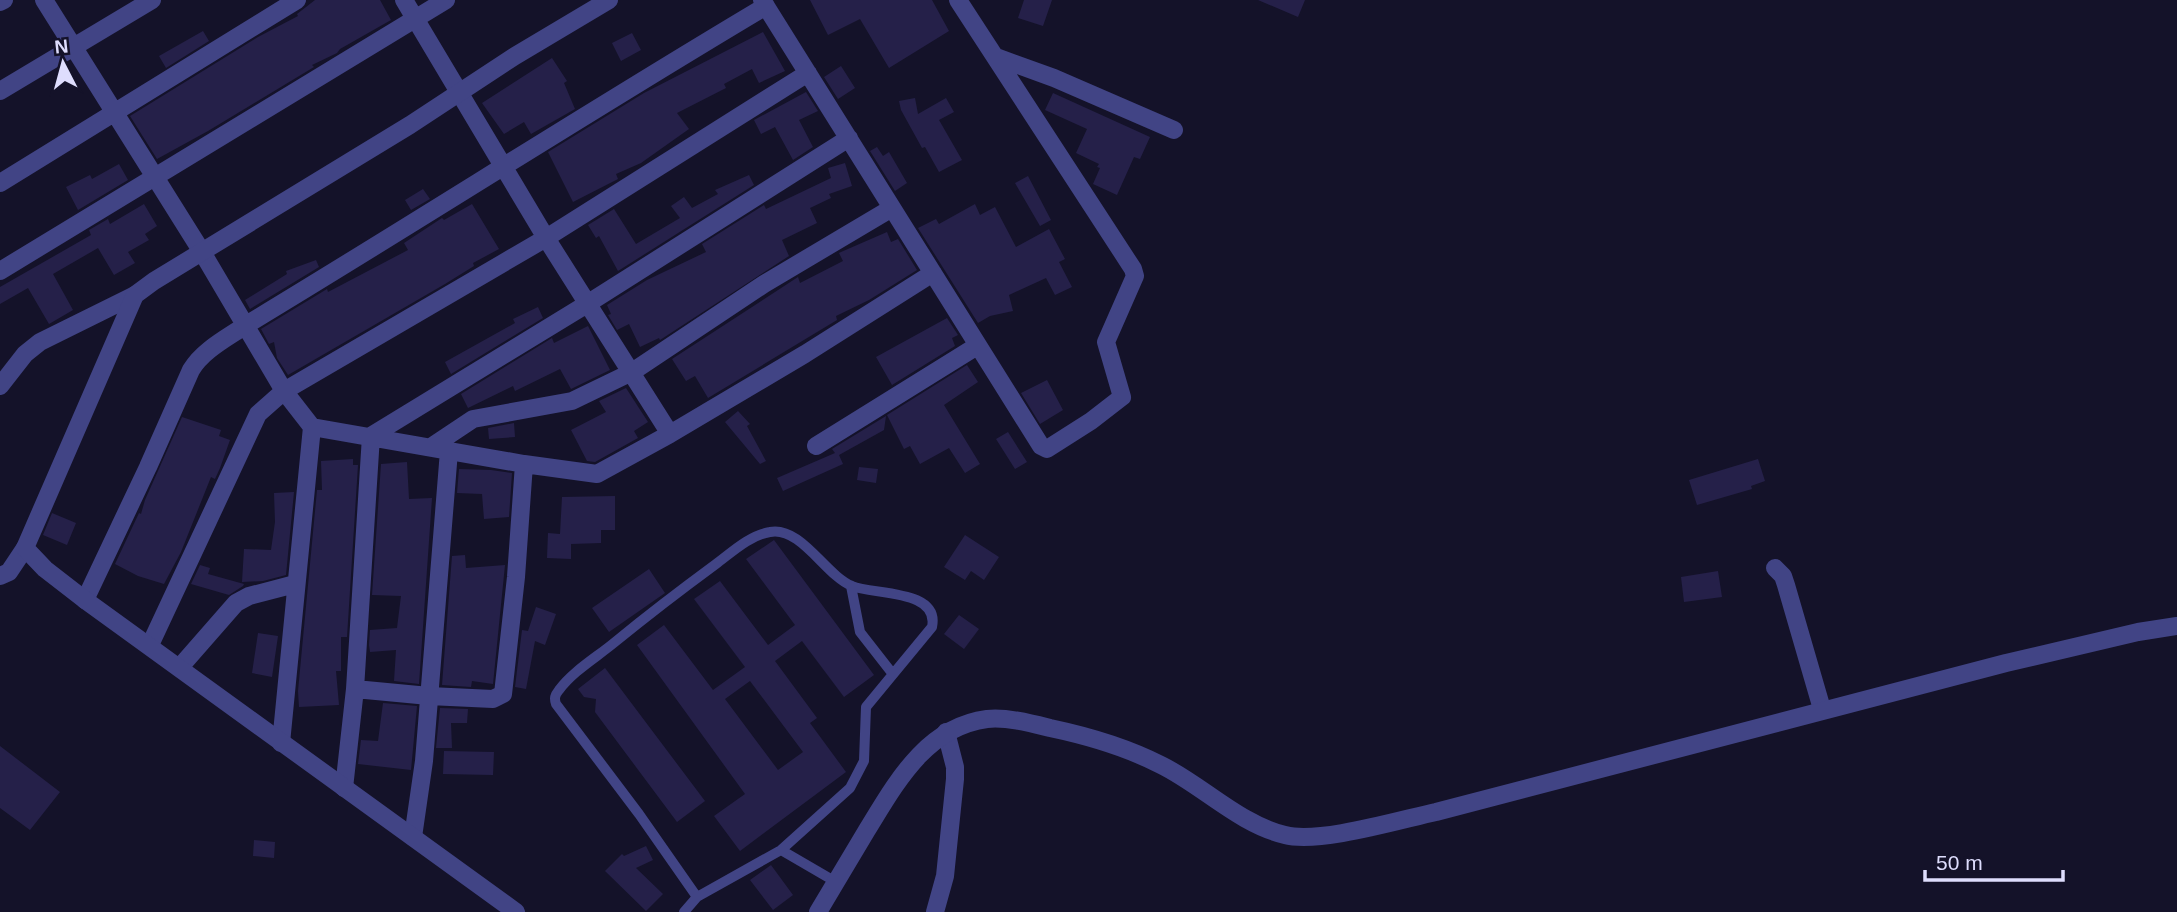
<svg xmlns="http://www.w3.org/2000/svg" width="2177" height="912" font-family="Arial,sans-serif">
<rect width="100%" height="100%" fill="#141229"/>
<path fill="#252049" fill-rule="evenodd" d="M315,0H380L391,20L340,49L337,53L312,65L314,67L208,131L157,159L130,116L258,37L298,16L297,14Z
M810,0H932L949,31L889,68L860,19L828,35Z
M1024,0H1052L1043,26L1018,18Z
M1258,0H1305L1298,17Z
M203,31L209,41L166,68L159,56Z
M763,32L785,71L759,83L752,69L724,84L726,88L677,113L689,129L641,163L616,174L618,179L573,202L548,152L644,93Z
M632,33L641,50L621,61L612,43Z
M552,58L567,81L564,83L575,109L531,134L524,122L504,134L482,103Z
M841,66L855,88L838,99L824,77Z
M806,92L818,111L799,120L813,147L793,160L775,127L761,134L754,120Z
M1053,93L1150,137L1140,159L1134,157L1117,195L1093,184L1100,168L1097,167L1099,164L1076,153L1087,129L1045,110Z
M915,98L918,114L946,98L954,112L939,120L962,160L939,172L925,147L922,148L901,110L899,101Z
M877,147L883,156L889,152L907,183L895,191L870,151Z
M845,163L852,186L829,194L831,198L810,208L817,223L782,240L789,256L660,340L659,338L640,347L629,324L617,330L608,315L611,314L607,305L647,280L706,252L702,244L764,205L766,209L831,178L828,168Z
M119,164L128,180L78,210L66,187L90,175L92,179Z
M749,175L754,185L618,271L599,236L596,238L588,225L614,209L636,244L680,218L671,206L684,197L692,208L718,194L715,190Z
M1028,176L1051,220L1040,226L1015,183Z
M423,189L430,199L411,210L405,200Z
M144,204L157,226L145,234L149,240L128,252L135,263L114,275L98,248L53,274L73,310L49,324L28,288L0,304V287L91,235L89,230L108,219L110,224Z
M472,204L499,249L473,263L474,266L445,284L288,375L277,358L274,342L269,344L261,329L327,289L328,292L408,250L404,243L442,218L444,220Z
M975,204L980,215L995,207L1016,247L1049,229L1065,259L1059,262L1072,287L1055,295L1046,278L1009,295L1013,311L990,316L978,323L918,228L936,219L939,224Z
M887,232L891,242L898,239L917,270L869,300L836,316L837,320L708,398L695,376L686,381L672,359L798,277L800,283L843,261L839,253L841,252Z
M316,260L319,267L250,309L245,300L287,274L286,271Z
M538,307L543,318L451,374L445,362L515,323L513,319Z
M947,318L958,335L952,338L955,346L892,385L876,357Z
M588,326L610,370L571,389L560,369L515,391L513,386L468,408L461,394L552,338L554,343Z
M967,365L978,382L944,405L980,464L965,473L949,448L920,464L910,446L904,449L887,415Z
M1047,380L1063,410L1040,424L1021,393Z
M626,388L648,422L634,431L638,438L595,462L587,461L571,430L606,412L599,401Z
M738,411L750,424L747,426L766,461L760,464L725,422Z
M886,416L884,430L839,455L843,464L783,491L777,478L835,453L832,449Z
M182,417L221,430L219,436L230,440L220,468L215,479L211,477L181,552L164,584L138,576L115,564L139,513L141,514L145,500Z
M514,423L515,437L489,439L488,428Z
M1008,432L1027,462L1015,469L996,439Z
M353,459V465H358L347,637H341V671H336L339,705L299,707L298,691L317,490H322L321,461Z
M1758,459L1765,481L1751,486L1752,489L1697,505L1689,480Z
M407,462L409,499L432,498L419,684L394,681L396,650L370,652L369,645L370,630L397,628L401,596L372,595L381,464Z
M859,467L878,469L876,483L857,480Z
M459,469L491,470L512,473L509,517L484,519L482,494L457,493Z
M294,492L286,575L263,581L242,582L244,549L271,550L275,522L274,493Z
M615,496V530H601V543L571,544V559L547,558L548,533L560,534L562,497Z
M52,513L76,523L67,545L43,535Z
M965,535L999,557L984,580L971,571L965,580L944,567Z
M774,540L874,675L844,697L802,641L775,661L817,718L810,723L846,772L740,851L714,816L745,794L637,645L664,625L713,690L745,667L694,599L720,581L768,645L795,625L746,559ZM750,681L803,752L778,770L725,699Z
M465,555L466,568L505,565L493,684L472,681L471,687L442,685L452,556Z
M200,565L210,568L208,574L244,584L243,586L229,595L191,584Z
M649,569L665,593L609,632L592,608Z
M1718,571L1722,597L1684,602L1681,577Z
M536,607L556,614L545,645L535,641L526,689L515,687L522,630L528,631Z
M959,615L979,629L964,649L944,634Z
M258,633L278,636L272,677L252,673Z
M605,668L705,801L677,822L595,712L596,699L584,697L578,689Z
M383,703L417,706L411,770L358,764L361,740L378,741Z
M440,708L468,709L467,723H451L452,748H436Z
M0,746L60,792L30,830L0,808Z
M444,751L494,752L493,775L443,774Z
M254,840L275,842L274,858L253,856Z
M646,846L653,860L636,868L663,894L646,911L605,871L622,854L624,856Z
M771,865L793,895L773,910L750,880Z"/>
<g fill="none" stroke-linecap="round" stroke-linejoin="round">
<path stroke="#414485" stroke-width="10" d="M851,586L860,632L892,673
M781,850L836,882
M684,912L697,897L781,850L850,788L864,761L866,707L932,627C940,589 873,595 852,586C826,576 801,526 770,532C750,535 732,552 716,564C682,589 648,615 615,642C597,657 573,671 559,690C555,695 554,698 556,704L639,814L697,897"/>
<path stroke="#414485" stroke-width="18" d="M44,0L202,252L284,391L312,427L524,464L597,474L670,434L805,354L933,273
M404,0L546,238L670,434
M762,0L1041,446L1047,449L1091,421L1122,397L1106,342L1135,276L1133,269L958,0
M0,2L4,0
M996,57L1054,78L1174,130
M0,91L152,0
M0,183L297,0
M0,271L446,0
M0,386L25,354L40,342L135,295
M816,446L977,346
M431,447L473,419L572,401L632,372L764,284L892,208
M1775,568L1783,576L1786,585L1822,709
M0,576L9,572L25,548
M85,600L148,467L191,370C203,350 227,338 246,325C420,220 591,110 766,6
M150,645L258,414L284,391L546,238L808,73
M180,667L236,603L249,596L295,584
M355,689L429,696L493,699L503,694L516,577L524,464
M281,743L312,427
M344,788L355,689L371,436L587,304L849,138
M413,837L424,761L449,451
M935,912L945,876L955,779V767L946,732"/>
<path stroke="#414485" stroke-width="18" d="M516,912L85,600L45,569L25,548L135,295L154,281L410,125L515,56L609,0
M818,912C834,885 851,857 867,830C896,783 926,727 987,719C1007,717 1030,723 1050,728C1088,736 1126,747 1161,765C1202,785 1239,824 1285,835C1319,844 1399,820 1436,812L2006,663L2138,632L2177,626"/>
</g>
<g transform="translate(63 63) rotate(354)" stroke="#141229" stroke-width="5" paint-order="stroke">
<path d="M0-5L12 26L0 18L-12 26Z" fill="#deddfd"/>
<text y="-10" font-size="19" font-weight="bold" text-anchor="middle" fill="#deddfd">N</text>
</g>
<path d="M1925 870v10h138v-10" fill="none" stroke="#deddfd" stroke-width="3.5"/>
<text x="1936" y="870" font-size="21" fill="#deddfd" stroke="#141229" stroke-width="5" paint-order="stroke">50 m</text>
</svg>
